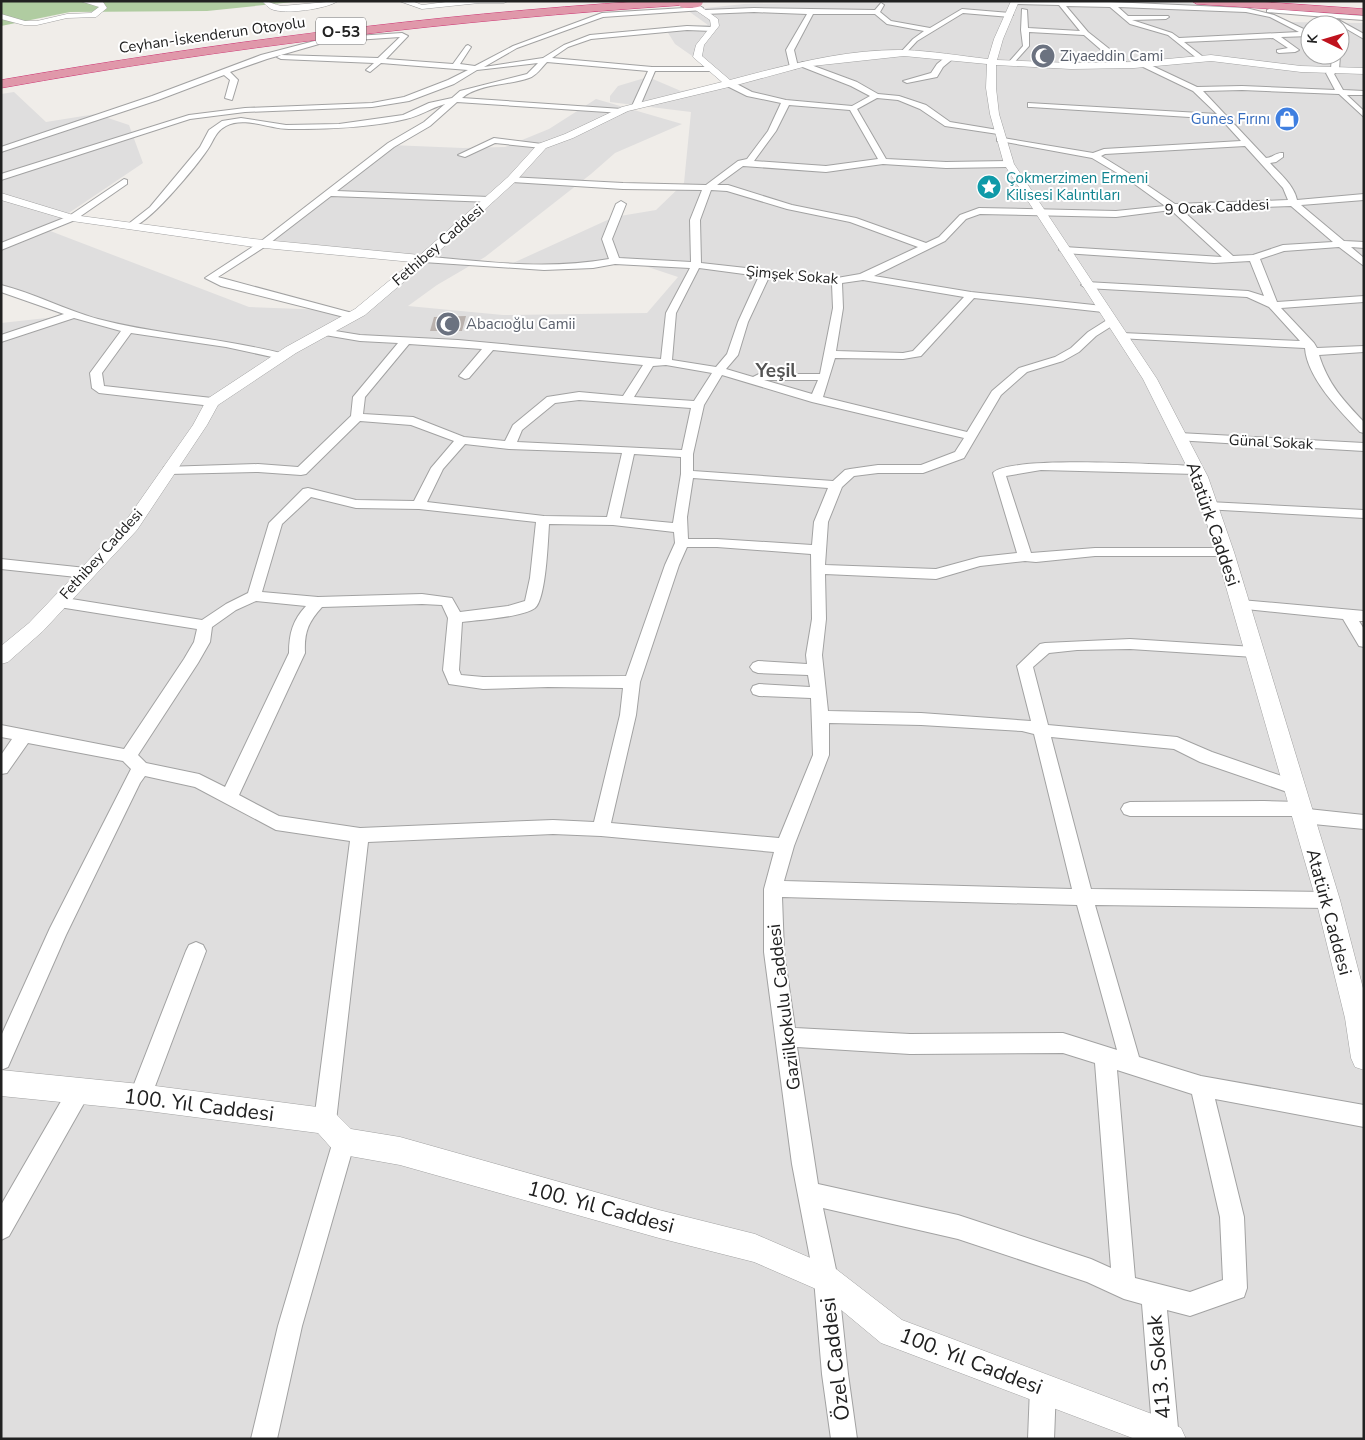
<svg xmlns="http://www.w3.org/2000/svg" width="1365" height="1440" font-family="'Nunito Sans',sans-serif">
<rect width="100%" height="100%" fill="#f0ede9"/>
<path fill="#dfdede" fill-rule="evenodd" d="M900,1H1129L1221,4L1286,22L1364,23V1439H1V323L65,316L1,292V94L14,92L46,122L96,114L129,125L143,163L45,229L249,307L355,311L418,256L272,240L390,145L463,148L505,147L549,129L596,99L682,124L615,153L591,174L485,257L437,285L408,306L503,315L647,313L678,277L642,265L513,263L614,217L656,210L684,183L691,112L610,102V96L618,86L648,77L681,91L722,83L695,58L675,44L665,28L708,25L687,10L744,4ZM1310,25H1340V55H1310Z"/>
<path fill="#b0cca1" d="M1,1H303L207,11L70,12L1,26Z"/>
<path fill="#bab2ae" d="M466,316L462,331H430L434,317Z"/>
<g fill="none" stroke-linecap="round" stroke-linejoin="round">
<defs>
<path id="minor" d="M1012,1L1110,2L1246,8L1274,15L1310,32V36L1281,37L1299,50L1295,52L1279,53L1277,52V50L1288,48L1273,38L1184,42L1202,56L1203,58L1199,60L1168,35L1130,24L1110,7L1066,6L1088,32L1127,63V67H1121L1084,35L1029,32V46L1012,65L1008,63L1023,46L1021,30L1022,9L1027,10L1028,28L1080,31L1059,5L1015,4ZM1118,7L1246,12L1270,17L1299,32L1179,38L1172,33L1132,20L1166,19L1169,17L1168,16H1128Z
M881,3L884,5L880,12L891,21L930,28L962,9L1010,13L1013,15L1010,17L963,13L917,41L904,55L900,53L913,39L924,31L887,24L875,14H813L794,50L798,67L794,69L790,67L786,50L807,14L754,12L705,14L702,12L705,10L754,8L875,10Z
M701,7L703,8V10L603,17L517,48L484,67L543,58L564,45L590,35L687,26L712,27L715,29L712,31L687,30L591,39L568,47L552,58L652,67H710L714,69L713,71H655L640,106L636,108L632,106L648,71L547,62C542,67 536,76 529,78C510,85 478,84 462,98L622,109L626,111L622,113L457,102L430,126L394,147L337,191L489,197L494,200L492,202L331,196L266,246L218,277L356,314L357,316L356,318L352,319L221,286L205,278L260,242L388,143L424,122L445,104C431,108 420,116 406,119C371,128 326,129 289,129C270,129 244,116 226,126C215,132 214,140 208,149C198,164 145,230 129,227L127,225L150,207L200,147L209,130L222,121L241,118L286,125L339,124L403,115L429,103L452,98L460,91L527,74L538,63L477,70L454,84L409,101L372,107L245,112L190,119L1,180V174L189,115L245,108L372,103L404,97L448,80L468,70L381,63L370,72L366,70L374,63L281,59L277,57L281,55L378,58L400,37L326,42L267,59L230,72L238,80L232,100L225,98L230,80L224,75L158,100L1,152V147L152,96L261,55L326,38L402,33L408,36L386,59L453,64L466,46L468,45L471,47L460,64L475,66L513,46L602,13Z
M1269,9L1364,16V20L1335,18L1364,34V39L1326,17L1267,12V10Z
M948,55L955,57L943,67L937,77L907,83L903,81L931,73L937,64Z
M1332,55H1340L1339,70L1334,74L1343,90L1364,91V95H1347L1364,111V117L1339,94L1242,90L1203,91L1266,158C1272,158 1276,152 1283,153V157L1276,162L1270,163C1280,174 1294,185 1297,200L1364,194V200L1301,205L1344,241L1364,242V248L1351,247L1364,258V266L1339,247L1284,251L1260,259L1277,302L1364,296V302L1281,308L1314,343L1317,348L1364,346V352L1319,355C1328,384 1343,400 1364,422V433L1360,432C1340,411 1307,378 1305,348L1118,338L1117,336L1122,333L1300,341L1269,307L1247,297L1086,288L1081,285L1086,282L1248,291L1264,296L1250,261L1214,263L1064,253L1059,250L1064,247L1222,257L1171,210L1116,217L980,214L966,219L945,241L874,276L971,292L1103,306L1108,309L1103,312L974,298L921,356L903,359L835,358L823,397L967,432L992,391L1019,368L1055,357L1071,348L1088,332L1107,320H1115L1116,322L1115,324L1096,336L1079,352L1063,361L1027,372L1001,395L964,458L923,473H878L854,476L842,487L828,522L825,565L936,569L980,557L1017,553L993,473C1008,455 1165,465 1196,466L1202,470L1196,474L1041,470L1006,476L1031,553L1095,548H1225L1230,549L1232,552L1230,555L1225,556H1095L1036,562L1025,561L980,566L936,579L825,574L826,619L822,655L828,711L921,713L1031,721L1017,666L1040,644L1045,643L1130,639L1254,647L1259,648L1262,652L1259,656L1254,657L1130,649L1077,650L1049,653L1033,667L1048,725L1177,737L1212,752L1299,782L1302,787L1299,792L1293,794L1200,762L1174,749L1051,737L1091,889L1328,892L1335,894L1337,900L1335,906L1328,908L1095,905L1139,1057L1201,1076L1364,1105V1127L1215,1099L1244,1217L1247,1288L1244,1297L1190,1316L1167,1310L1179,1439H1153L1142,1304L1124,1299L1087,1282L958,1239L823,1208L838,1279L848,1374L857,1439H831L822,1374L814,1279L792,1164L764,952V889L774,852L601,836L553,834L368,842L336,1121L333,1129L325,1132L317,1129L314,1121L350,841L276,830L195,787L145,776L140,783L66,935L8,1067L1,1070V1036L50,928L131,769L123,761L28,743L7,773L1,774V755L12,739L1,737V725L124,749L184,659L194,642L197,629L59,607L54,605L52,602L54,599L59,597L202,620L226,604L248,593L269,523L303,489L308,488L356,500L414,501L431,468L454,441L411,425L360,421L306,474L301,475L258,472L169,474L163,470L164,467L258,464L298,467L351,416L353,397L398,343L360,341L319,334L318,332L319,330L323,329L360,335L458,340L661,359L666,313L690,268L615,264L593,268L544,270L423,262L418,259L423,256C485,262 548,270 609,259L602,239L616,204L621,201L626,204L612,239L619,258L691,262L690,220L702,190L623,189L512,182L508,179L509,177L623,183L706,185L738,161L747,159L768,131L781,103L747,96L727,86V82H733L752,92L786,100L852,106L870,96L851,86L800,66L799,64L803,62L857,82L878,94L899,96L926,105L950,122L998,130L1002,132L998,134L945,126L920,109L898,100L877,98L857,109L886,159L946,162L1009,161L1013,164L1009,167L946,168L883,164L826,172L743,166L717,185H728L792,205L856,218L926,243L939,237L960,215L979,208L1116,211L1165,206L1129,180L1092,158L1000,141H997V137L1093,153L1104,149L1241,141L1221,119L1031,107H1028V103L1217,114L1193,91L1137,64L1144,62L1197,87L1242,86L1335,90L1326,73L1331,69ZM789,105L850,110L878,159L826,166L754,161L776,131ZM1245,146L1283,188L1288,200L1175,204L1135,177L1101,156L1105,154ZM711,190L727,191L787,209L850,222L918,247L860,274L837,278L701,263L700,220ZM1291,206L1333,242L1283,245L1253,255L1233,256L1182,210ZM699,268L759,276L738,322L727,354L716,367L672,360L676,313ZM769,277L832,284L833,308L820,374H759L753,377L726,369L738,355L748,322ZM863,280L964,297L913,351L903,353L836,351L843,308L842,283ZM409,344L482,349L459,376L465,379L469,378L493,350L643,365L623,396L579,392L547,397L513,425L505,441L464,437L413,417L363,414L365,397ZM666,365L712,373L694,401L634,397L653,366ZM722,375L812,402L964,438L955,452L921,465H878L850,469L845,470L833,481L693,471V454L704,405ZM764,380H818L812,394ZM579,400L691,408L682,450L517,442L522,430L555,403ZM465,444L509,449L622,453L607,517L544,516L427,502L443,469ZM634,454L681,457V474L673,523L620,518ZM693,478L828,488L814,522L812,545L717,539H688L687,517ZM311,497L356,508L419,509L536,522L530,578L525,601L508,606L460,612L452,598L422,594L318,597L262,592L282,524ZM549,524L613,525L674,532L675,543L665,565L626,676L483,677L461,675L459,670L462,622C478,620 524,617 535,608C546,599 548,540 549,524ZM687,547H717L811,554L812,619L806,655L807,664L758,661L753,663L750,667L753,671L758,673L808,675L810,687L759,684L753,686L751,690L753,694L759,696L811,698L813,755L779,838L611,823L636,715L640,682L679,565ZM256,601L306,606C293,620 289,633 289,653L225,787L199,774L146,763L138,755L198,663L210,642L212,627L236,610ZM422,604L442,605L448,618L443,670L449,684L483,689L548,687L623,688L620,715L594,822L553,820L360,828L279,816L239,795L305,653C304,633 308,622 322,607ZM829,723L921,725L1022,731L1034,734L1072,889L784,881L794,846L829,755ZM782,897L1077,905L1117,1050L1063,1033L910,1034L795,1028L784,952ZM797,1047L910,1054L1063,1053L1095,1063L1111,1268L1091,1259L958,1215L818,1184ZM1117,1070L1192,1094L1220,1217L1223,1280L1190,1292L1135,1278Z
M494,138L542,144L546,146L542,148L495,143L465,157L458,155Z
M124,179L127,180V184L75,220L1,250V243L69,216Z
M1,285C34,293 65,310 98,319C159,335 223,338 285,354L287,356L281,359L226,347L131,333L102,373L104,386L212,398L218,402L212,406L99,393L92,388L90,373L121,331L74,318L1,342V335L64,314L1,292Z
M1179,433L1364,443V451L1175,440L1173,437Z
M1209,502L1364,510V518L1204,509L1202,506Z
M1,559L86,568L91,570L93,573L91,576L86,578L1,569Z
M1241,600L1364,611V621H1359L1364,629V647L1359,646L1343,619L1236,608L1234,605L1236,602Z
M1264,801L1300,802L1306,804L1308,809L1364,815V829L1303,823L1297,821L1294,816H1130L1124,814L1121,809L1124,804L1130,802Z
M196,942L203,945L206,951L151,1097L148,1104L140,1108L132,1104L129,1097L186,951L189,945Z
M79,1081L87,1084L90,1091L87,1098L9,1236L1,1240V1205L71,1084Z
M344,1130L352,1133L355,1141L302,1326L277,1439H251L278,1326L333,1141L336,1133Z
M1043,1375L1052,1379L1056,1388L1054,1439H1028L1030,1388L1034,1379Z"/>
<path id="tertiary" d="M80,1L103,2L107,8L96,17L67,18L37,25H24L1,19V14L25,21H37L67,14L91,13L99,7Z
M262,1C270,1 274,5 282,6L338,1C327,9 284,15 271,9C268,7 265,4 262,1Z
M399,1H412L422,5L454,1H508L504,3H479L422,9Z
M690,1H698L700,6L718,19L719,26L704,45L702,56L730,80C787,65 845,49 904,50C932,51 961,56 988,59L994,39L1011,1H1019L1003,39L997,60L1071,63L1134,62L1211,55L1301,66L1364,68V74L1301,72L1211,61L1134,68L1071,69L996,65V88L999,114L1014,164L1157,379L1208,477L1234,552L1340,900L1364,992V1070L1355,1067L1351,1058L1345,1018L1316,900L1216,552L1192,477L1143,379L1004,164L990,114L986,88L987,64L904,56L803,67L733,86L628,111L573,138L546,148L516,181L427,262L365,315L296,353L218,405L207,425L137,530L43,631L8,662L1,664V646L29,623L125,522L193,425L207,399L286,347L355,309L412,262L254,247L72,221L1,200V193L73,215L254,239L420,255L508,177L538,144L565,134L622,107L722,82L693,57L696,45L711,26L710,20L694,9Z
M1,1070L140,1084L325,1108L334,1112L351,1129L400,1137L659,1210L755,1234L836,1269L902,1320L1152,1414L1181,1428L1186,1439H1135L892,1347L881,1343L816,1289L754,1262L659,1238L400,1165L344,1155L334,1151L318,1133L140,1110L1,1096Z"/>
<path id="motorway" d="M645,1L689,2L684,5C455,20 228,47 1,88V80C215,43 429,15 645,1Z
M1192,1H1250L1364,9V15L1197,4Z"/>
</defs>
<use href="#minor" stroke="#a2a2a2" stroke-width="2"/>
<use href="#tertiary" stroke="#a2a2a2" stroke-width="1"/>
<use href="#motorway" stroke="#cc3874" stroke-width="1"/>
<use href="#minor" fill="#fff" fill-rule="evenodd"/>
<use href="#tertiary" fill="#fff" fill-rule="evenodd"/>
<use href="#motorway" fill="#e098aa" fill-rule="evenodd"/>
<defs>
<path id="motorway-bridge" d="M684,2L697,1"/>
</defs>
<use href="#motorway-bridge" stroke="#cc3874" stroke-width="12" stroke-linecap="butt"/>
<use href="#motorway-bridge" stroke="#e098aa" stroke-width="12"/>
</g>
<defs>
<symbol id="mosque-disc" viewBox="-11 -11 22 22"><circle r="9.5" fill="#6b7280" stroke="#fff"/><path d="M3.5-4.9A6 6 0 1 0 3.5 4.9A5 5 0 1 1 3.5-4.9Z" fill="#fff"/></symbol>
<symbol id="shop-disc" viewBox="-11 -11 22 22"><circle r="9.5" fill="#3f7fe0" stroke="#fff"/><path d="M-5-2.5h2.3a2.7 3.5 0 0 1 5.4 0H5L5.5 6h-11ZM-1.5-2.5h3a1.5 2.3 0 0 0-3 0Z" fill="#fff"/></symbol>
<symbol id="sight-disc" viewBox="-11 -11 22 22"><circle r="9.5" fill="#0f9aa8" stroke="#fff"/><path d="M0-6L1.8-2.2L6-1.7L2.9 1.2L3.7 5.4L0 3.3L-3.7 5.4L-2.9 1.2L-6-1.7L-1.8-2.2Z" fill="#fff"/></symbol>
</defs>
<g fill-rule="evenodd">
<use href="#mosque-disc" x="1029" y="42" width="28" height="28"/>
<use href="#shop-disc" x="1273" y="105" width="28" height="28"/>
<use href="#sight-disc" x="975" y="173" width="28" height="28"/>
<use href="#mosque-disc" x="434" y="310" width="28" height="28"/>
</g>
<g text-anchor="middle" stroke-width="4" stroke-linejoin="round" paint-order="stroke">
<g font-size="15" fill="#212121" stroke="#fff">
<text transform="translate(212 35) rotate(-8)" y="5">Ceyhan-İskenderun Otoyolu</text>
<text transform="translate(1217 207) rotate(-3)" y="5">9 Ocak Caddesi</text>
<text transform="translate(438 245) rotate(-41)" y="5">Fethibey Caddesi</text>
<text transform="translate(792 275) rotate(5)" y="5">Şimşek Sokak</text>
<text transform="translate(1271 442) rotate(3)" y="5">Günal Sokak</text>
<text transform="translate(101 554) rotate(-48)" y="5">Fethibey Caddesi</text>
</g>
<g font-size="15" fill="#5b616d" stroke="#fff" text-anchor="start">
<text x="1060" y="61">Ziyaeddin Cami</text>
<text x="466" y="329">Abacıoğlu Camii</text>
</g>
<g font-size="15" fill="#366cbe" stroke="#fff" text-anchor="end">
<text x="1270" y="124">Gunes Fırını</text>
</g>
<g font-size="15" fill="#0d838f" stroke="#fff" text-anchor="start">
<text x="1006" y="183">Çokmerzimen Ermeni<tspan x="1006" dy="17">Kilisesi Kalıntıları</tspan></text>
</g>
<rect fill="#fff" stroke="#646464" stroke-width="1" x="316" y="17.5" width="50" height="27" rx="4"/>
<g font-size="16" font-weight="bold" fill="#212121">
<text x="341" y="37">O-53</text>
</g>
<g font-size="18" fill="#212121" stroke="#fff">
<text transform="translate(1213 524) rotate(71)" y="6">Atatürk Caddesi</text>
<text transform="translate(1329 912) rotate(75)" y="6">Atatürk Caddesi</text>
<text transform="translate(784 1007) rotate(-97)" y="6">Gaziilkokulu Caddesi</text>
</g>
<g font-size="19" font-weight="bold" fill="#545454" stroke="#fff">
<text x="776" y="377">Yeşil</text>
</g>
<g font-size="21" fill="#212121" stroke="#fff">
<text transform="translate(199 1105) rotate(7)" y="7">100. Yıl Caddesi</text>
<text transform="translate(601 1207) rotate(15)" y="7">100. Yıl Caddesi</text>
<text transform="translate(835 1359) rotate(-97)" y="7">Özel Caddesi</text>
<text transform="translate(971 1361) rotate(21)" y="7">100. Yıl Caddesi</text>
<text transform="translate(1159 1367) rotate(-95)" y="7">413. Sokak</text>
</g>
</g>
<rect width="1365" height="1440" fill="none" stroke="#212121" stroke-width="5"/>
<g transform="translate(1325 40) rotate(275)"><circle r="24" fill="#ffffff" stroke="#a6a6a6"/>
<path d="M0-4L9 19L0 12L-9 19Z" fill="#bf131e"/>
<text y="-8" font-size="14" font-weight="bold" text-anchor="middle" fill="#212121">K</text>
</g>
</svg>
